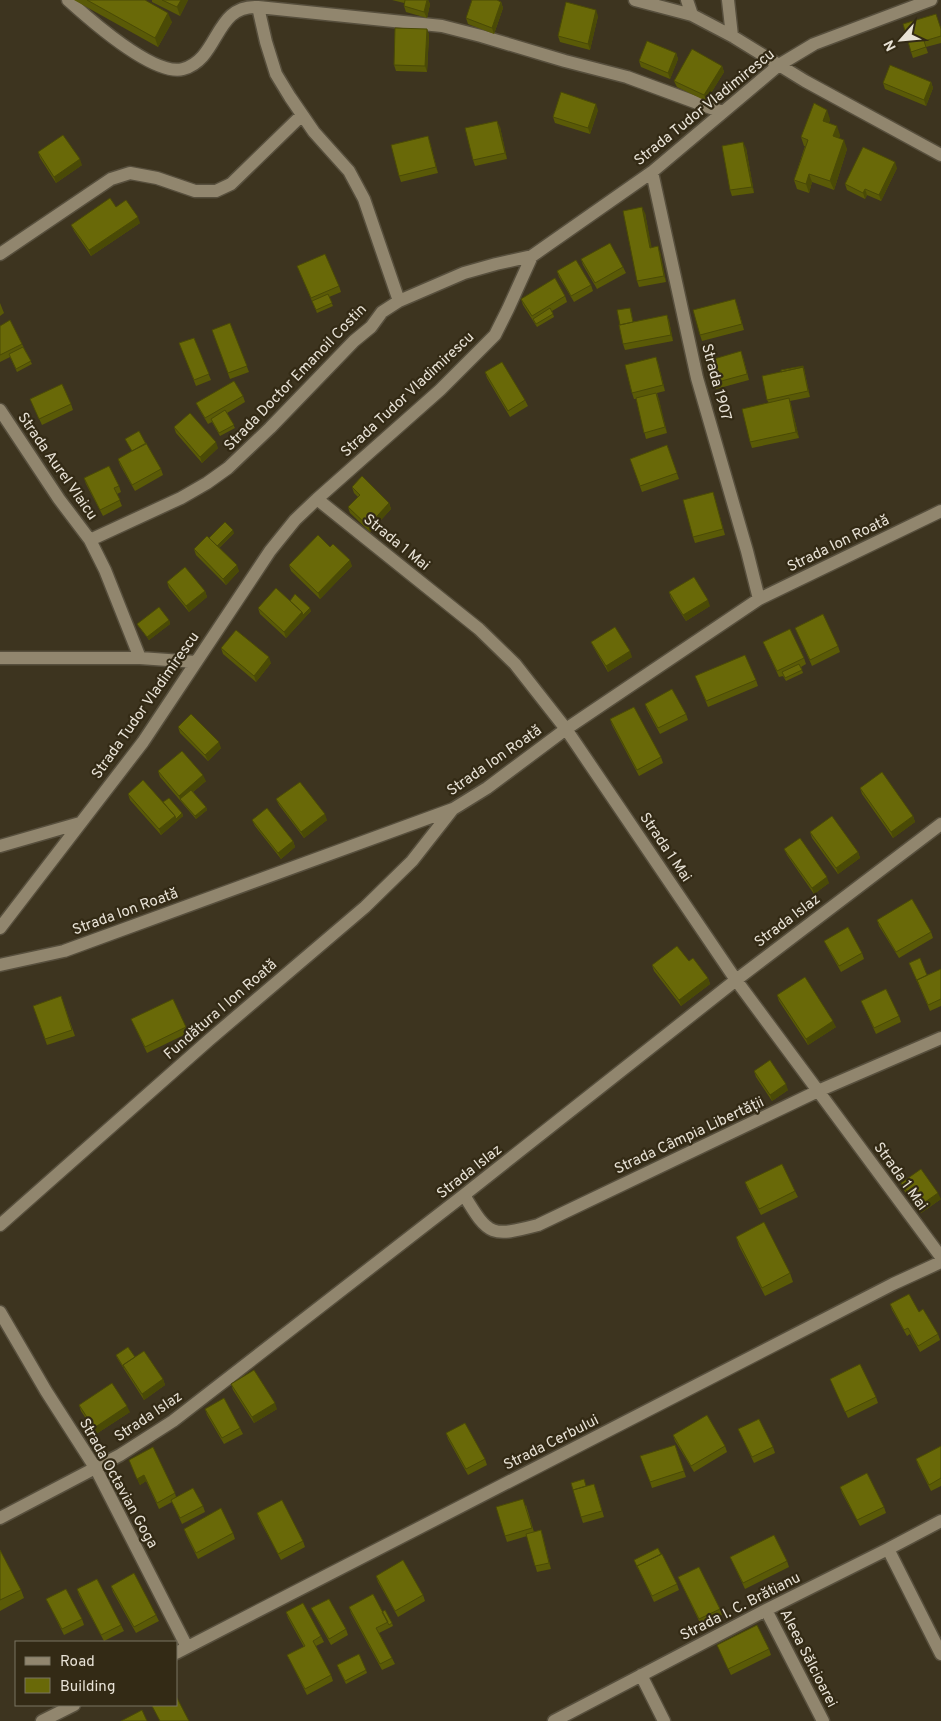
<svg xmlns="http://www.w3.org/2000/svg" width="941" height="1721" font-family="Overpass,sans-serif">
<rect width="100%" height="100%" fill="#3d341f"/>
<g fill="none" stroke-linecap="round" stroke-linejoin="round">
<defs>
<path id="minor" d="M68,0C89,19 154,77 183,69C220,59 214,4 258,7L442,26L481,36L565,61L627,77L722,112
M635,0L692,15L732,36L805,81L941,155
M687,0L692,15
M728,0L732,36
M258,7L266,42L276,74L290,97L314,132L349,171L364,199L399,301
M652,172L697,378L747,551L759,599
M0,254L111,179L130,173L157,178L195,191H216L231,184L302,115
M0,410L59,499L90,540L105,570L140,658
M317,499L479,629L515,664L566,729L736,980L941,1257
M90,540L181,498L207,483L228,468L270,428L354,341L371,327L382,312L399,301L464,273L496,264L532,256
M0,658H140L196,662
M0,846L80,823
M0,928L143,742L270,551L295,520L317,499L440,390L495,335L508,309L532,256L652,172L779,65L814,44L931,0
M0,965L64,951L453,809L487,788L566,729L759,599L941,511
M464,1195C489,1237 492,1237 538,1225L818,1091L941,1038
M0,1225L209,1040L365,907L412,861L452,810
M0,1312L46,1391L96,1469L187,1647
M0,1518L120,1455L173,1421L464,1195L736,980L941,824
M888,1549L941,1654
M766,1610L823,1721
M176,1653L893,1284L941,1262
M641,1675L664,1721
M42,1721L74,1705
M554,1721L766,1610L888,1549L941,1521"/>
</defs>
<use href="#minor" stroke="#574f3d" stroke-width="15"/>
<use href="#minor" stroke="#91866e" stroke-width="12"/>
</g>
<path fill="#5a5a07" d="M74,0H145L172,22L158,47Z
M152,0H188L180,16L152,2Z
M392,0H428L430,4L427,18L406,12L404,6V3Z
M501,2L503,8L494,34L468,24L466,18Z
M598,16L590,50L560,42L558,36Z
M941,28V43L926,47L928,53L913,58L911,52Z
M427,29L429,35L427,72L396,71L394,65Z
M676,53L678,59L670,79L641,67L639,61Z
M722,66L724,72L706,101L677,87L674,81Z
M931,82L933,88L926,106L885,89L883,83Z
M598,110L590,134L555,123L553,117Z
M830,119L829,123L840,135L839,138L847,149L834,190L812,182L809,193L797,189L794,180L805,146H804L801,137Z
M500,127L507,159L475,166L473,160Z
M428,136L438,173L401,182L399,176Z
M746,148L754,193L732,196L730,190Z
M38,152L82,165L56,183L40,158Z
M897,168L881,201L867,195L865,199L847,190L845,184Z
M116,207L140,223L91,256L74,231L71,225Z
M645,213L651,247L660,252L666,282L639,287L637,281Z
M581,259L623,267L626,273L597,289L583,265Z
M297,266L339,286L341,292L329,297L333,306L317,313Z
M557,271L591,285L593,291L574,302L559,277Z
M565,296L567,302L552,311L554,317L537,327L523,305L521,299Z
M0,303L4,313L0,316Z
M737,305L744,330L702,341L700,335Z
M631,311L633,322L667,315L669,321L673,341L625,350L623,344Z
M230,323L249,372L230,379L212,330Z
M0,326L22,344L32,364L17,372L10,357L0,362Z
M194,338L211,380L196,386L179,343Z
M743,357L749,380L716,389L714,383Z
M658,363L665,391L657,393L667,433L646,439L636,399H634L632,393Z
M804,369L810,397L790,401L799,438L752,448L750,442L769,403L767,400Z
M485,372L525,400L528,406L510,417L487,378Z
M243,396L245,402L227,413L235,428L220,436L212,422L208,424L199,409L196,403Z
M30,399L71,404L73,410L42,425Z
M174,427L218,448L202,463L176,433Z
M125,439L161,469L163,475L135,491L120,465L118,459L132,451Z
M667,445L679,479L642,492L630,459Z
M84,478L119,486L121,492L117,494L122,506L103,516L86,484Z
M352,487L389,503L391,509L370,532L350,513L348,507L358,497L354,493Z
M713,492L725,535L695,543L693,537Z
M234,533L219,548L239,571L226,585L196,555L194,549L209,538Z
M330,547L352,566L320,599L291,571L289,565Z
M167,582L205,591L207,597L189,612L169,588Z
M669,592L710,606L686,621L671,598Z
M290,601L311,611L286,638L260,614L258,608Z
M169,620L170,624L149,640L139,627L137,624Z
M795,628L838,646L840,652L812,666Z
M591,642L632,657L608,672L594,648Z
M763,642L804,658L806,664L801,667L803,673L786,681L783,676L779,677Z
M221,648L271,663L256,682L223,654Z
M695,676L756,680L758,686L708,707Z
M645,704L686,714L688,720L660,734L647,710Z
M610,719L661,757L663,763L639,776L612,725Z
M178,727L221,748L208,761L180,733Z
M158,771L206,781L193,792L206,807L207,810L196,819L160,777Z
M860,788L913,816L915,822L893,838L862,794Z
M128,794L163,802L182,813L183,816L161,835L130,800Z
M276,799L327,820L304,838L279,805Z
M252,820L293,841L295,847L281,859L255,826Z
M810,832L858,852L860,858L838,874L812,838Z
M784,849L829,883L814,894L787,855Z
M877,920L931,932L933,938L899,958L879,926Z
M824,941L862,953L864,959L841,972L827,947Z
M689,961L708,978L710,984L681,1006L654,971L652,965Z
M909,963L927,975L941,969V1006L930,1011Z
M777,995L836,1027L808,1045L779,1001Z
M61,996L75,1036L47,1045L33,1006Z
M861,1001L899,1016L901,1022L876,1034Z
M131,1019L186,1027L188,1033L147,1053Z
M754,1071L788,1090L772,1101L756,1077Z
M745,1182L795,1191L798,1197L761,1215L747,1188Z
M901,1183L941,1199L921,1213L903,1189Z
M736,1237L790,1273L793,1282L765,1296L739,1246Z
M890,1304L919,1312L938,1334L940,1340L920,1352L910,1334L907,1336L892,1310Z
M116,1355L135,1357L163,1379L165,1385L144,1400L117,1358Z
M830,1379L876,1397L878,1403L848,1418Z
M231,1384L277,1409L254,1423L233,1390Z
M79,1405L130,1412L96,1434L81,1411Z
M205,1409L240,1428L243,1434L224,1444L207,1415Z
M738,1429L773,1447L775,1453L754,1463Z
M446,1433L485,1459L487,1465L468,1475L448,1439Z
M673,1435L725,1446L727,1452L694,1472L675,1441Z
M675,1445L686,1477L652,1488L650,1482Z
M941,1446V1486L931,1491L918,1465L916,1459Z
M129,1460L175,1493L176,1497L203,1506L205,1512L182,1524L172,1502L159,1509L146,1481L140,1485Z
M586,1486L596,1490L604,1517L583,1523L581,1517Z
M840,1487L884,1507L886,1513L860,1526L842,1493Z
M526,1505L534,1532L541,1530L551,1569L537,1572L527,1536L507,1542L505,1536Z
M257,1513L303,1541L305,1547L281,1560L259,1519Z
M184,1529L233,1533L235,1539L198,1559L186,1535Z
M0,1550L21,1590L24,1598L0,1611Z
M730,1557L787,1561L789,1567L745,1589Z
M634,1560L677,1584L679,1590L654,1602Z
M376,1576L423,1595L425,1601L398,1617L378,1582Z
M678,1577L720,1609L722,1615L701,1625Z
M111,1586L156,1615L159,1621L136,1633L113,1592Z
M77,1589L121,1625L124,1631L104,1641L79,1595Z
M46,1599L82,1619L84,1625L64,1635Z
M349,1607L382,1612L392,1623L393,1626L379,1633L392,1658L395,1664L382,1670L351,1613Z
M311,1608L346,1629L348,1635L331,1645L314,1614Z
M286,1612L321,1636L324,1642L316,1646L331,1675L333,1681L307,1695L287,1655L304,1647L288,1618Z
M717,1645L769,1649L771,1655L731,1675Z
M338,1668L366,1670L367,1673L346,1684Z"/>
<path fill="#4a4a06" d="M181,0H188L180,16L177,7Z
M427,0H428L430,4L427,18L424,12Z
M501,2L503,8L494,34L492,28Z
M596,10L598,16L590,50L588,44Z
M168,13L172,22L158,47L155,38Z
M427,29L429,35L427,72L425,66Z
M676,53L678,59L670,79L668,73Z
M722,66L724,72L706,101L704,95Z
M931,82L933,88L926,106L924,100Z
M596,104L598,110L590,134L588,128Z
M827,110L830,119L826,130L823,121Z
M497,121L500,127L507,159L505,153Z
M837,126L840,135L837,145L833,136Z
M428,136L430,142L438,173L436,167Z
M844,140L847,149L834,190L830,181Z
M743,142L746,148L754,193L752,187Z
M80,159L82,165L56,183L54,177Z
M895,162L897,168L881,201L879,195Z
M809,174L812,182L809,193L806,184Z
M865,189L867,195L865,199L863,193Z
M642,207L645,213L653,254L650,248Z
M138,217L140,223L91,256L89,250Z
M658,246L660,252L666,282L664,276Z
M667,315L669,321L673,341L671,335Z
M656,357L658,363L665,391L663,385Z
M803,366L804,369L810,397L808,391Z
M656,393L659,399L667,433L665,427Z
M789,398L791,404L799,438L796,432Z
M216,442L218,448L202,463L200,457Z
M389,503L391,509L370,532L368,526Z
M233,530L234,533L217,550L216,547Z
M350,560L352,566L320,599L318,593Z
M237,565L239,571L226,585L223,579Z
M205,591L207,597L189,612L186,606Z
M708,600L710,606L686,621L683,615Z
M310,608L311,611L286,638L284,632L302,612Z
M169,620L170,624L149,640L147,637Z
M630,651L632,657L608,672L606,666Z
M269,657L271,663L256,682L254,676Z
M219,742L221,748L208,761L205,755Z
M203,775L206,781L182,801L180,799L181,802L179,796Z
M206,807L207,810L196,819L195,816Z
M182,813L183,816L161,835L159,829L175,816Z
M325,814L327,820L304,838L301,832Z
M913,816L915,822L893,838L891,832Z
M293,841L295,847L281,859L278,853Z
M858,852L860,858L838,874L836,868Z
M827,877L829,883L814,894L812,888Z
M708,978L710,984L681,1006L679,1000Z
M833,1021L836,1027L808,1045L806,1039Z
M786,1084L788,1090L772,1101L770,1095Z
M938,1193L941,1199L921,1213L918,1207Z
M163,1379L165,1385L144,1400L142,1394Z
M275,1403L277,1409L254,1423L252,1417Z
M127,1406L130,1412L96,1434L94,1428Z
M144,1475L146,1481L140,1485L137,1479Z
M541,1530L543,1536L551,1569L549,1563Z"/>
<path fill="#696908" stroke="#4a4a06" d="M87,0H145L168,13L155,38Z
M162,0H181L177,7Z
M405,0H427L424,12L404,6Z
M472,0H497L501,2L492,28L466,18Z
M566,2L596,10L588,44L558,36Z
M936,14L941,29V36L924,41L926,47L911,52L903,24Z
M395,28L427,29L425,66L394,65Z
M647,41L676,53L668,73L639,61Z
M692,49L722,66L704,95L674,81Z
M890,65L931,82L924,100L883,83Z
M561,92L596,104L588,128L553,117Z
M814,103L827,110L823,121L837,126L833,136L844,140L830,181L809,174L806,184L794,180L808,140L801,137Z
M497,121L505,153L473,160L465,128Z
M63,135L80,159L54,177L38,152Z
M428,136L436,167L399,176L391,145Z
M743,142L752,187L730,190L722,146Z
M863,147L895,162L879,195L865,189L863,193L845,184Z
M110,198L116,207L126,200L138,217L89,250L71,225Z
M642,207L650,248L658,246L664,276L637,281L623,211Z
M610,243L623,267L595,283L581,259Z
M325,254L339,286L311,298L297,266Z
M576,260L591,285L571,296L557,271Z
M555,278L565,296L532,316L521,299Z
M328,294L332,303L316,310L312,301Z
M735,299L742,324L700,335L693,310Z
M550,308L553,314L536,324L533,319Z
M630,308L633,322L620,325L617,310Z
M667,315L671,335L623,344L619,325Z
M10,320L22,344L0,355V326Z
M230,323L247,366L228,373L212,330Z
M194,338L209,374L194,380L179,343Z
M23,347L31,361L16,369L9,354Z
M741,351L747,374L714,383L707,361Z
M656,357L663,385L632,393L625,365Z
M502,362L525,400L508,411L485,372Z
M803,366L804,370L803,367L781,372V370Z
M803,367L808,391L767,400L762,376Z
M234,381L243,396L205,418L196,403Z
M62,384L71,404L39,419L30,399Z
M656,393L665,427L644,433L636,398Z
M789,398L796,432L750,442L742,409Z
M225,410L234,425L219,433L211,419Z
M190,413L216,442L200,457L174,427Z
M139,431L146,444L132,451L125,439Z
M146,443L161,469L132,485L118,459Z
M667,445L677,473L640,486L630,459Z
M109,466L119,486L114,488L120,500L100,510L84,478Z
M362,476L389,503L368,526L348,507L360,495L352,487Z
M713,492L723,529L693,537L683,500Z
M225,522L233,530L217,546L209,538Z
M318,535L330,547L333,544L350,560L318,593L289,565Z
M207,536L237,565L223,579L194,549Z
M185,567L205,591L186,606L167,582Z
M694,577L708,600L683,615L669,592Z
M276,588L302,612L284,632L258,608Z
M295,594L310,608L303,615L302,612L290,601Z
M159,607L169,620L147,637L137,624Z
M823,614L838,646L810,660L795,628Z
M615,627L630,651L606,666L591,642Z
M790,629L804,658L777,671L763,642Z
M236,630L269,657L254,676L221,648Z
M745,655L756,680L706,701L695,676Z
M799,664L802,670L785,678L782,672Z
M672,689L686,714L658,728L645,704Z
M634,707L661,757L637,770L610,719Z
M191,714L219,742L205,755L178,727Z
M182,751L203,775L179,796L158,771Z
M882,772L913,816L891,832L860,788Z
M143,780L175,816L159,829L128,794Z
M300,782L325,814L301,832L276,799Z
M191,790L206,807L195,816L180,799Z
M169,798L182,813L176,819L175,816L163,802Z
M267,808L293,841L278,853L252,820Z
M832,816L858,852L836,868L810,832Z
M800,838L827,877L812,888L784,849Z
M912,899L931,932L896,952L877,920Z
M848,927L862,953L839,966L824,941Z
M677,946L689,961L693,958L708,978L679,1000L652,965Z
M920,958L927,975L917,980L918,983L909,963Z
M941,969V999L928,1005L917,980Z
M805,977L833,1021L806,1039L777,995Z
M886,989L899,1016L874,1028L861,1001Z
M61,996L72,1030L45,1039L33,1006Z
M173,999L186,1027L145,1047L131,1019Z
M770,1060L786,1084L770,1095L754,1071Z
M782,1164L795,1191L759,1209L745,1182Z
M921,1169L938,1193L918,1207L901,1183Z
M764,1222L790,1273L762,1288L736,1237Z
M909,1294L919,1312L923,1309L938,1334L918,1346L908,1328L904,1330L890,1304Z
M128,1347L135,1357L123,1365L124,1368L116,1355Z
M144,1351L163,1379L142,1394L123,1365Z
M860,1364L876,1397L845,1412L830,1379Z
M254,1370L275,1403L252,1417L231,1384Z
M112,1383L127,1406L94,1428L79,1405Z
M224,1398L240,1428L222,1438L205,1409Z
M707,1415L725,1446L691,1466L673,1435Z
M759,1419L773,1447L752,1457L738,1429Z
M465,1423L485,1459L466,1469L446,1433Z
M675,1445L684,1471L650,1482L640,1456Z
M941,1446V1478L929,1485L916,1459Z
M153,1447L175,1493L157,1503L144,1475L137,1479L129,1460Z
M867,1473L884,1507L857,1520L840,1487Z
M584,1479L586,1486L573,1490L571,1483Z
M594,1484L602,1511L581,1517L573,1490Z
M193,1488L203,1506L180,1518L171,1500Z
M523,1499L532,1528L505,1536L496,1507Z
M282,1500L303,1541L278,1554L257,1513Z
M221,1508L233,1533L196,1553L184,1529Z
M541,1530L549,1563L535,1566L526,1534Z
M774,1535L787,1561L743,1583L730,1557Z
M658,1548L661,1554L637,1566L638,1569L634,1560Z
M0,1550L21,1590L0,1600Z
M662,1554L677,1584L652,1596L637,1566Z
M403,1560L423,1595L395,1611L376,1576Z
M699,1567L720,1609L699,1619L678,1577Z
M134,1573L156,1615L134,1627L111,1586Z
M97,1579L121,1625L101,1635L77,1589Z
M66,1589L82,1619L62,1629L46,1599Z
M373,1594L388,1622L376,1628L392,1658L380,1664L349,1607Z
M329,1599L346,1629L329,1639L311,1608Z
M303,1603L321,1636L313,1641L331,1675L305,1689L287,1655L305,1646L286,1612Z
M385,1610L392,1623L389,1625L382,1612Z
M757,1625L769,1649L728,1669L717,1645Z
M359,1654L366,1670L345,1681L337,1665Z
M176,1696L189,1721H160L152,1706L155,1705H176Z
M142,1710L147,1721H121Z"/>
<g text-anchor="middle" stroke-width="4.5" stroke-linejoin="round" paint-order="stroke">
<g font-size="15" fill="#e8e2d6" stroke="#332a15">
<text transform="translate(704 107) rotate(-39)" y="5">Strada Tudor Vladimirescu</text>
<text transform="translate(295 377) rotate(-46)" y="5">Strada Doctor Emanoil Costin</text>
<text transform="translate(717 382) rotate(75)" y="5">Strada 1907</text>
<text transform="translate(407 394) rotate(-43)" y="5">Strada Tudor Vladimirescu</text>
<text transform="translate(58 466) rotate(55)" y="5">Strada Aurel Vlaicu</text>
<text transform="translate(397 542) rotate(39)" y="5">Strada 1 Mai</text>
<text transform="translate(838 543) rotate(-26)" y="5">Strada Ion Roată</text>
<text transform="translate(145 705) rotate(-55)" y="5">Strada Tudor Vladimirescu</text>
<text transform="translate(494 760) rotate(-35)" y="5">Strada Ion Roată</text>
<text transform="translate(666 847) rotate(56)" y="5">Strada 1 Mai</text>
<text transform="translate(125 911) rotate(-20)" y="5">Strada Ion Roată</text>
<text transform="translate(787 920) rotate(-37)" y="5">Strada Islaz</text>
<text transform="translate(220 1009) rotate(-41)" y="5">Fundătura I Ion Roată</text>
<text transform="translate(689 1135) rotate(-25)" y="5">Strada Câmpia Libertății</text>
<text transform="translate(469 1171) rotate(-38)" y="5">Strada Islaz</text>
<text transform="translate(901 1176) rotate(54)" y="5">Strada 1 Mai</text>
<text transform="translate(148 1416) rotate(-34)" y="5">Strada Islaz</text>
<text transform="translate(551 1442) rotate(-27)" y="5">Strada Cerbului</text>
<text transform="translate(119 1483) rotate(61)" y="5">Strada Octavian Goga</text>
<text transform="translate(740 1606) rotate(-27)" y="5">Strada I. C. Brătianu</text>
<text transform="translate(809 1658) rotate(63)" y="5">Aleea Sălcioarei</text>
</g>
</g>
<rect x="15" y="1641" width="162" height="65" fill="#332a15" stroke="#7b7462"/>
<rect x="25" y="1657" width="25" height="8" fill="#91866e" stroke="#7b7462"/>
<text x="60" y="1666" font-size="15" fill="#e8e2d6">Road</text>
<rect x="25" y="1678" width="25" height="15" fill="#696908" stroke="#7b7462"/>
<text x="60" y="1691" font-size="15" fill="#e8e2d6">Building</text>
<g transform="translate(901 40) rotate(243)" stroke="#332a15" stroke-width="4" paint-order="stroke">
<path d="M0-4L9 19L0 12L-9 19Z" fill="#e8e2d6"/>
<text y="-8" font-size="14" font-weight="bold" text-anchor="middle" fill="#e8e2d6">N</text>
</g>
</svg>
